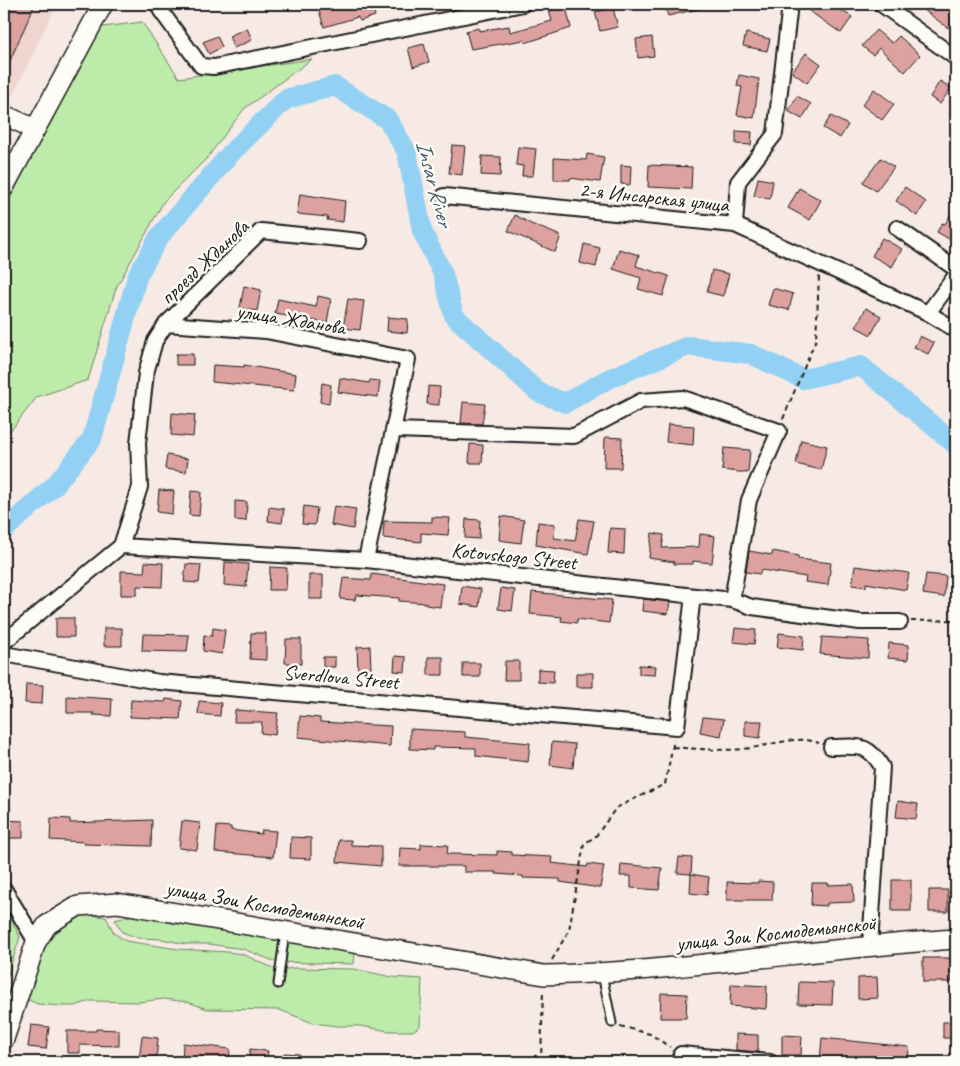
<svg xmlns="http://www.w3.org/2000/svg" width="960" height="1066" font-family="Caveat,sans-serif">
<rect width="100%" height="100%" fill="#f7eae5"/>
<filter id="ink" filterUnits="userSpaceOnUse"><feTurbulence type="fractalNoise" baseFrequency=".02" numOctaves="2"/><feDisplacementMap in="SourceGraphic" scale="10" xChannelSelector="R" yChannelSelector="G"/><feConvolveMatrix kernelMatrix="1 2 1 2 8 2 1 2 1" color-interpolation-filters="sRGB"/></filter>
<g filter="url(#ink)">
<path fill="#efd4d0" d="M4,4H57L11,99L4,96Z"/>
<path fill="#bdeba9" stroke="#6c8462" d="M142,22L179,78L312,59L244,109L207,158L164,201L116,288L88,380L37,397L4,439V211L95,28Z
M4,906L20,937L4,987Z
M83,914L106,917L114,933L126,941L178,949L228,952L242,954L278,970L295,968L354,969L392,977L422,979L420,1026L413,1031H389L360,1026H337L313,1023L280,1010L207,1009L188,1002L164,999L139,1002L90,1001L75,1006H60L38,1004L26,999L42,948L60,924Z
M136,914L355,953L354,964L276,962L243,949L209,944H185L162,939L138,938L122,932L115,920Z"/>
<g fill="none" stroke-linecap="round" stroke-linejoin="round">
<path stroke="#92d1f3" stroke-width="20" d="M4,530L55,485L92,439L137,277L159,237L231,153L286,99L335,86L388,120L407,152L422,231L443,274L454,316L538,392L565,403L608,379L688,346L751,354L803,379L861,366L956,445"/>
</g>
<path fill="#dda29f" stroke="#1c1c1c" d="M6,4H35L4,74V8Z
M317,4H372L375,16L360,21L358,17L324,27Z
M665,4H706V7L668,16Z
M799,4H832L852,17L841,33Z
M916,4H956V16L948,28Z
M566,7L571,28L525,43L524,40L471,49L466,31L479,28V31L509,26L510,32L552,21L549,11Z
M613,8L618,27L600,31L595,12Z
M247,28L252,40L234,48L229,36Z
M876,30L892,43L899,36L920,55L905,72L879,48L873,55L862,46Z
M746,33L770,39L767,51L743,46Z
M217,36L222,47L209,54L203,42Z
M652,37L654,56L638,58L636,39Z
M424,44L429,62L413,67L408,48Z
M806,53L821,64L807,83L792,72Z
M739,75L759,79L754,118L737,115L742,87L737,86Z
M940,81L951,88L940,104L930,97Z
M874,89L894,104L882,120L862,105Z
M797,96L811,104L802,119L788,111Z
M831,116L848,125L840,138L823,128Z
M736,131L752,132L751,145L736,144Z
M452,145L465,146L462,175L449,173Z
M518,147L536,149L533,176H522L523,166L516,165Z
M587,154L604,157L600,182L570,178V180H554V158L586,160Z
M482,156L501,157L500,176L481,175Z
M881,158L894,167L876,191L863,182Z
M621,165L631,166L630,185L621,184Z
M649,165L692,167L691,189L648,187Z
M758,178L773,181L770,199L754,196Z
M905,187L926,202L917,216L896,201Z
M799,188L821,200L810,220L788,208Z
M300,194L345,201L343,222L327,220L328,217L297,214Z
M956,206V243L937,232L942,223L945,224Z
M515,215L531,224L561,236L555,252L508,231Z
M882,238L902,249L892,267L872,256Z
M584,244L600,248L596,267L580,263Z
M619,249L639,255L636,266L669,276L663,296L638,289L641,278L613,269Z
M712,270L729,274L723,296L707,292Z
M244,286L261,290L257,311L240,308Z
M773,288L793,294L789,310L768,305Z
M318,296L331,299L327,323L275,314L278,299L316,307Z
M348,299L364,301L360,330L343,328Z
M866,308L881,316L871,335L856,327Z
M388,317L408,319L407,333L387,331Z
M920,336L934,343L928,354L914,347Z
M176,354H193V365H176Z
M213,365L244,367V365L296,374L294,390L212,382Z
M340,378L369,383L370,380L380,381L378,397L338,392Z
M322,383L331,385L329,404L320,402Z
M428,386L440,387L439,405L427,404Z
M463,402L485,404L482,424L461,423Z
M172,413L195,415L193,437L171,435Z
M668,424L694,426L693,445L666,442Z
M605,437L622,438L621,468H604Z
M801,440L827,446L821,470L796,464Z
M470,444L483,445L482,463H469Z
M724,448L750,450L748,473L722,470Z
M167,455L188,459L186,472L165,469Z
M159,490L174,491L172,514L157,512Z
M191,491L201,492L199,516L189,515Z
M235,501L247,502L246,521L235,520Z
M304,506L317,508L315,525L302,524Z
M334,506L356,509L353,529L331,525Z
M269,507L284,509L282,523L268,521Z
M501,516L524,520L521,543L499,540Z
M432,517L450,518L448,535L421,533V542L383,538L384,521L432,522Z
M466,519L480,520L479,539L465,538Z
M579,519L594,521L588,554L536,545L538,522L555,524L554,538L575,541Z
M610,528L625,529L624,554L608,553Z
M652,533L664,535L662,548L699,547L700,534L715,536L712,563L693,561V564H674V562L649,558Z
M749,551L772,555L773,551L798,556V559L831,563L828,585L805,582L806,577L761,570L760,574L746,572Z
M145,562L163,563L162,587L137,586V595H121V571L144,572Z
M225,562L248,564L246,587L224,585Z
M186,564L201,565L199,583L184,582Z
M855,566L909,573L906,590L866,583V587L852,585Z
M270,567L287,568L286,590H269Z
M372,574L443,584L440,607L426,605V603L399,601V598L356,595L355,600L340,599L343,578L371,580Z
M926,574L946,576L944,597L923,594Z
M309,575H323V599H309Z
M462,586L481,589L479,607L460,604Z
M501,588L515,590L512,611L498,609Z
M532,592L612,600L609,623L577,619V623L561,621L562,617L530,614Z
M643,599L670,602L668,614L642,611Z
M56,618H74V637H56Z
M104,628H122V646H104Z
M213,628L225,630L222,654L203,651L204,635L212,636Z
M735,628L756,630L754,644L733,642Z
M251,633H266V660L250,659Z
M779,633L804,636L803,650L777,647Z
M143,634L189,635L187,652L142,651Z
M822,637L869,640L868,658L820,654Z
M286,639H301V664L285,663Z
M889,643L909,645L908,660L888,658Z
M370,646L371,669L358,670L357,647Z
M395,656L406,657L405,672L394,671Z
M323,657H335V667H323Z
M428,657H443V675H428Z
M505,661H519V680H504Z
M463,663H480V677H463Z
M639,665L656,666L655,675L639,674Z
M538,669L554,670L553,683L538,682Z
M576,673H593V687H576Z
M26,684L43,685L42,704L25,703Z
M67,696L112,699L111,716L93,715L94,713H67Z
M166,699L182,701L180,719L130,717L131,700L165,702Z
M199,701L221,703L220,716L198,714Z
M235,710L278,713L275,735L261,733L262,722H234Z
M300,716L320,718V722L391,726L390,746L298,737Z
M703,717L724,719L721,736L700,732Z
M745,721H762L760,738L745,736Z
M410,729L465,732V737L530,743L528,762L476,756V748L433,747V750L410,749Z
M552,742L575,744L573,768L550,765Z
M898,801L918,804L916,819L896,817Z
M51,818L70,819V823L152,820L151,846L84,844V842L50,840Z
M4,820L23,821V838H4Z
M182,821L200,823L197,850L179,848Z
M217,826L231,827V830L261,834L262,830L276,831L273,857L215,852Z
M291,837L311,838V859L290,858Z
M339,840H351V845L381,846V866L337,862Z
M421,844L448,845L447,854L497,855V851L512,852V855L552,857L551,863L587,867L588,864L604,866L600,888L560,882V879L523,878V876L496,874V872H464V866H399L400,848L421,849Z
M679,857L692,858L691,874L677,873Z
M621,864L662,868L659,890L631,888V876H620Z
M691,874L709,877L707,895L690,893Z
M892,880H911V911H892Z
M758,881L773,882L772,900H727V882L758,883Z
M812,883H828V885L853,884L854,902L827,903V906L811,905Z
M929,890H948V912H929Z
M923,958H952V982H923Z
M877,977L878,998L858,999V978Z
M799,982L833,983L832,1005L798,1004Z
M731,984L767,986L766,1009L730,1006Z
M661,993L687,994L686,1018H660Z
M943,1022H956V1038H943Z
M31,1025L49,1027L46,1049L28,1047Z
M96,1029L119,1030V1046L80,1045V1053H67V1031H96Z
M736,1034L758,1035V1052L736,1050Z
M782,1035L802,1036L801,1055H782Z
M142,1036L158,1038L156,1062L139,1060Z
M822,1038L909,1047L908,1062L820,1060Z
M183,1043L230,1049L229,1062H182Z
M250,1049L268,1051L266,1062H249Z
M284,1053L299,1054L298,1062H284Z"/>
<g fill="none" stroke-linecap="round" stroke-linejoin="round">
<defs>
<path id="lane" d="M602,974L612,1023
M278,984L285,932"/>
<path id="street" d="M158,4L161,11L201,66L214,67L523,4
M881,4L956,58
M444,196L735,225L928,313L956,330
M735,225L738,182L775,134L790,4
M897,228L956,269
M928,313L956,275
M166,324L266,331L408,359L366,560
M395,430L574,436L641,401L683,398L779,431L749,500L732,600
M121,546L366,560L732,600L752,607L860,622H900
M4,642L121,546L140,487L138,443L146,373L155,341L166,324L261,231L360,241
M4,654L159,682L677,727L693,596
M831,747C858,747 867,742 882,767L870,945
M4,889L36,942
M681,1054L770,1062"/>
<path id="secondary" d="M4,115L35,129
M4,187L103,4
M4,1039L36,942L47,925L78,906L117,903L544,975C681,972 819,948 956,939"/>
</defs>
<use href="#lane" stroke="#1c1c1c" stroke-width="11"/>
<use href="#street" stroke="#1c1c1c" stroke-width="18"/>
<use href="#secondary" stroke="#1c1c1c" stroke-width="22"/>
<path stroke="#1c1c1c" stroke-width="2" stroke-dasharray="5 4" stroke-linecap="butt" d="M783,419L816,339L819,276
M911,621L956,620
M673,747C697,749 719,751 743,749C768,747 794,734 819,743
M552,960L569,930L584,844L596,836L616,808L665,784L674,740
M620,1026L650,1034L670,1047
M541,1062L543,990"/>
<use href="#lane" stroke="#fdfcf7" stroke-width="7"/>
<use href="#street" stroke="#fdfcf7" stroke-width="14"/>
<use href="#secondary" stroke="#fdfcf7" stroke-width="19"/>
</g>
</g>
<g text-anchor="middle" stroke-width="5" stroke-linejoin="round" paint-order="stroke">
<g font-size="21" fill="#1c1c1c" stroke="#fdfcf7">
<text transform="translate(654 197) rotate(6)" y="7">2-я Инсарская улица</text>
<text transform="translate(204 262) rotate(-43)" y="7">проезд Жданова</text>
<text transform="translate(291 319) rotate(9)" y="7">улица Жданова</text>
<text transform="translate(514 556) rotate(6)" y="7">Kotovskogo Street</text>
<text transform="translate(341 677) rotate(5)" y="7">Sverdlova Street</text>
<text transform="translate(265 905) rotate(10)" y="7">улица Зои Космодемьянской</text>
<text transform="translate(776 933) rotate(-6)" y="7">улица Зои Космодемьянской</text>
</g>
<g font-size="22" font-style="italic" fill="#455b67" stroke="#fdfcf7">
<text transform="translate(435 183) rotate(75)" y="8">Insar River</text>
</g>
</g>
<rect width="960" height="1066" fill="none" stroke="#fdfcf7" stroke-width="20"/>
<rect x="10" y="10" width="940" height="1046" fill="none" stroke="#1c1c1c" stroke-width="2" filter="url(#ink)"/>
</svg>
